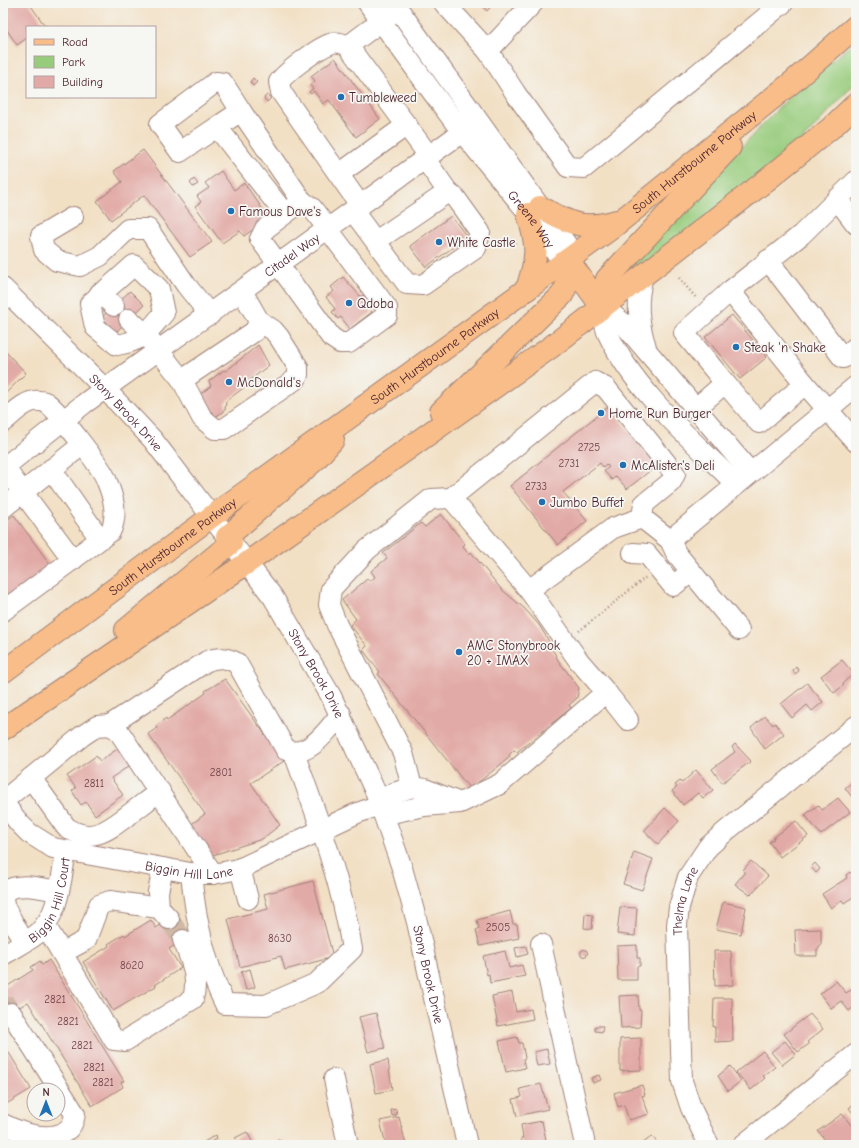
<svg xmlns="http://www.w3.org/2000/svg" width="859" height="1148" font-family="'Comic Neue',sans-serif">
<rect width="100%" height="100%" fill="#f6f6f2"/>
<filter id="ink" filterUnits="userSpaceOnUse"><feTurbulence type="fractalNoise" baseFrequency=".025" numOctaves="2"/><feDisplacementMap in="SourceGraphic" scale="8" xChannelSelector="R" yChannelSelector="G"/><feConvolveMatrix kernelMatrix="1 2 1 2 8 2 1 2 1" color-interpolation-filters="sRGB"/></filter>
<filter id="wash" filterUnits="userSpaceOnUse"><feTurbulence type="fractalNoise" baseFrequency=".012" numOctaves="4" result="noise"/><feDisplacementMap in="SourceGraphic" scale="16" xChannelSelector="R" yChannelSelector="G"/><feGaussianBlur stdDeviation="0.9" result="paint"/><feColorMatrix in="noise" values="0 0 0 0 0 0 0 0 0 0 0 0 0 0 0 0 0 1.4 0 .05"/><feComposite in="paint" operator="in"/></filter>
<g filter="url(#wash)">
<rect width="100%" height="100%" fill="#f2e0c5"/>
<path fill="#98cc7d" stroke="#717654" d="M856,41V82L796,147L631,275L625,268L797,89Z"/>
<g id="blocks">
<path fill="#e2aaa6" d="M3,3H29L45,26L27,27V38L17,45L3,24Z
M479,3H494L487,11Z
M335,58L380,119L356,137L329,100L323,104L314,91L311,94L309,92L313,89L310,85L315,81L311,76Z
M253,78L257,82L253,86L250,82Z
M267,95L271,98L267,102L264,98Z
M143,150L212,242L190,257L144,195L111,220L97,201L122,182L114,171Z
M221,171L234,190L244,183L267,215L256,223L258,226L244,236L240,231L222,243L195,206L201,202L197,196L209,188L205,183Z
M194,179L198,184L193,187L190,183Z
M451,216L467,237L426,267L410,246Z
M343,277L361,297L366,293L371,301L366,304L372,312L350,329L341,317L338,319L332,312L335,309L326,297L334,291L331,287Z
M130,291L144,305L116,332L102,317Z
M732,315L767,357L740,379L705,337Z
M258,345L269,365L249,381L250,383L226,401L225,410L214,418L198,396L211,386L209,381L224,370L226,371Z
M3,349L26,373L3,396Z
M609,406L656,466L627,489L616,476L612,480L604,471L609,467L606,464L603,467L600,463L563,492L587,521L558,545L510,486Z
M441,514L465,544L463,546L469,554L471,552L501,589L524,608L539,625L547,638L558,660L579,688L577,698L569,705L571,708L517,752L514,750L509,755L510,757L470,789L378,674L380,672L363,650L367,646L350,625L356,619L342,600L367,579L370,581L375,577L371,571L387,558L383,553L421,523L425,527Z
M14,515L52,567L3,603V523Z
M842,660L854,674L846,680L843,684L844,685L834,693L821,676Z
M796,667L799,671L795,674L793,670Z
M225,679L284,761L251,783L280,825L262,839L210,856L189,826L205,814L148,734L157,728L156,726L166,718L167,720L206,693L205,691Z
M807,683L823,702L812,711L807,705L792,718L781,704Z
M765,716L773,725L775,723L784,734L765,749L751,728Z
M735,744L751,761L722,783L712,769L735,752L732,747Z
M123,745L135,762L111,778L123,795L95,815L86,802L81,805L72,791L76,788L67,776L96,756L100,761Z
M696,770L713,790L703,798L698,793L683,805L672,791L677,787L675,785L680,781L682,783Z
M856,779V802L845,788Z
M838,798L850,812L821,835L805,815L818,805L822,810Z
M665,808L679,821L658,844L644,831Z
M796,821L808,836L780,857L769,842L774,839L773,838Z
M634,852L653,859L642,890L623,884Z
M751,861L768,876L750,895L735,884L745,872L743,870Z
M815,863L820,869L816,873L811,867Z
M850,872L852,874L856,872V895L844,903L842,900L831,908L822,894L847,878L846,875Z
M313,881L333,957L285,970L281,956L240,967L228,919L268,909L264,894Z
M723,902L746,907L741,934L716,929Z
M620,907L637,908L635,936L617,934Z
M510,911L513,924H517L519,938L480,946L476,930L479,929L477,920Z
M585,914L593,915L592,929L584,928Z
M176,915L189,936L169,949L181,968L155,985L156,986L113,1011L83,962L109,946L108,944L124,934L125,936L151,920L156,928Z
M821,929V946H819V949H817V956H796L795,930Z
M637,945V958H640V966H637V980H618L617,946Z
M526,946L528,954L517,957L515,948Z
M580.5 953a3.5 3.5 0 1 1 7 0a3.5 3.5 0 1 1-7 0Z
M505,951L509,968L522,965L525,976L490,983L489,974L487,975L483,956Z
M714,951H731L733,985L715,986Z
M49,960L124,1081L121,1082L123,1087L92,1106L28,1002L3,1017V989L33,970L31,967L40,961L42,965Z
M250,969L255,987L246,990L241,972Z
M836,981L846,993L851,990L856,996V1005L849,1011L841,1001L831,1008L820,994Z
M512,992L516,1012L531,1009L533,1019L498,1026L492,996Z
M638,995L639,1010H641L640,1027L621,1028L619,996Z
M714,998H732L733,1041L715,1042V1027H713Z
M376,1013L385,1048L368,1052L359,1017Z
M810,1014L823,1029L807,1042L809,1044L798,1052L784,1034Z
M595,1026H603L602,1032L595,1031Z
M517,1037L519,1043H522L525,1058L523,1059L525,1068L506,1072L499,1041Z
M641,1038V1070L620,1071V1039Z
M785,1041L796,1054L782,1065L771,1052Z
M3,1043L31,1089L3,1106Z
M547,1049L550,1064L537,1066L534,1052Z
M763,1051L775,1067L763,1076L765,1078L751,1090L736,1072Z
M388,1060L392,1090L376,1093L370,1064Z
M730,1066L741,1081L728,1091L718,1076Z
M599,1075L601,1080L593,1083L591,1078Z
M541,1084L548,1109L517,1116L513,1099L522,1097L520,1089Z
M642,1085L645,1095L642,1096L649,1114L629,1120L624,1105L618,1107L614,1093Z
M856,1102V1117L849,1108Z
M396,1109L397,1115L392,1116L391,1110Z
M842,1114L855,1130L853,1132L856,1136V1145H842L840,1142L836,1145H829L818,1131Z
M399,1117L406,1145H386L380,1121Z
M542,1121L547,1145H522L521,1138H523L521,1125Z
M247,1132L254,1145H239L235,1138Z
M216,1135L217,1138L206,1145L204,1142Z
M652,1136L659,1145H641Z
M278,1140L291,1145H276Z"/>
</g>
</g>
<g filter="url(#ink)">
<use href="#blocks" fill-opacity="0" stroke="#9e8078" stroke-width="1"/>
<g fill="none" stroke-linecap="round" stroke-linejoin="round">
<path stroke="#d0b9a6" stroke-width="20" stroke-dasharray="20 10" stroke-linecap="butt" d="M169,919L183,940
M3,1001L11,1013"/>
<defs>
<g id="minor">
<path id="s1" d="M368,3L433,93L462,132L534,220L557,254L568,260L567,245L394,3"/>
<path d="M444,3L488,51L533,3"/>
<path d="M348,46L392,13"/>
<path d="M488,51L516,94L568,167L584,168L783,3"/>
<path d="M241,111L302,201"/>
<path d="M217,127L241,111L223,83L216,82L160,124L180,152L217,127L284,213"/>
<path d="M425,159L448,192"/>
<path d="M339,174L407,125"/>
<path d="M837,199L856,224"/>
<path d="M302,201L312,208L387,308V315L349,343H340L331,337L260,239L265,229Z"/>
<path d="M360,205L281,92L279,82C286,72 318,48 330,44C336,41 342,43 348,46L429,156"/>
<path d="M353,211L407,284L423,285L476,248L480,232L454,196L448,192L376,241"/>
<path d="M73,217L41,236L44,250L57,261L80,266L100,256L128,229H148L186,285L210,315"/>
<path d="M768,260L843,358L856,347"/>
<path d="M134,265L159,289L164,313C147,333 143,341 117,345L95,327L90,304Z"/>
<path d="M643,276C636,301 638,322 646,347"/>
<path id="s2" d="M3,288L106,390L153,440L273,597L331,696L376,793L402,868L417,922L467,1145"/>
<path d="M100,293L114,306"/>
<path d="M602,307C604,316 604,326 608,334C634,390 692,440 736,484"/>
<path d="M602,307L622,322L750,472"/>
<path d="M129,319L146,335L182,380L202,418L215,429H224L296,379L298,375V367L279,337L273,330L259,321L242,291"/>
<path d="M182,380L255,331L259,321"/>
<path d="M725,383L684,333L730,291"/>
<path d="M805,384L730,291L801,235L856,181"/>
<path d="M696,408L725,383L759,423L805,384L856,442"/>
<path d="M3,422C13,414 26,399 39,401C42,401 46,402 48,404C57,410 102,468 106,479C113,496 119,515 110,532L3,611"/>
<path d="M4,467L73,560"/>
<path id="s3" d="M3,468L85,403L472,125"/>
<path d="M51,469L100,539"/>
<path d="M451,498L529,590"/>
<path d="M3,508L82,445"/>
<path d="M670,540L676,553L739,630"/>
<path d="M633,553L647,554L673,586L691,572"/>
<path d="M606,692L628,720"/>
<path d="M110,725L207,661C218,657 226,657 237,663L286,750C309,759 328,729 341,714"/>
<path d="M31,778L66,827C91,844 107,831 127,816C138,808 149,799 160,791"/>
<path d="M412,787L403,753L337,625L329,605L331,589L367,550L431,499L451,498L595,382L606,388L675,474L671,482L644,504L642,518"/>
<path d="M3,801L82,736L97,726L110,725L118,730L213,874"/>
<path id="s4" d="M3,802L19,823L29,833L53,848L196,874H213L239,869L355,814L384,803L391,794L412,787L425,789L455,801"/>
<path d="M384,803L396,812L424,806L460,803L500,784L606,692L579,661L529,590L613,528L642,518L670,540L856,386"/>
<path d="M240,868L248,899"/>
<path d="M191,873C195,917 205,964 225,1004L266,1005L317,983L352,949C342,882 317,816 294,753"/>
<path d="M3,896L5,891C21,882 40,888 58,891"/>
<path d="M3,897L4,906L24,942"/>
<path d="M159,908L158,892L163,868"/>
<path d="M45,925L114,1040L125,1041L193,999C199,977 191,960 183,940"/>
<path d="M541,944L585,1145"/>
<path d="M62,953L86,940L99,905L110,901L159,908L169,919"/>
<path id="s5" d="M3,955C14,948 27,942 37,934C60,915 61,877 66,851"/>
<path d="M334,1079L348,1145"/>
<path d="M3,1124C25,1136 71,1148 75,1114L11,1013"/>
<path id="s6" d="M709,1145L691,1108L682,1081L677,925L679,907L688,877L708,847L726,831L856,726"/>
<path d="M743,1145L856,1054"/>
</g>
<g id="major">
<path d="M540,207C570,223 581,231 616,221"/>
<path d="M568,260L602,307"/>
<path d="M527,289C538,255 538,247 528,214"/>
<path d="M602,307V295L607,279L730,147"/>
<path d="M441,412L562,295C569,282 571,274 568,260"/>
<path d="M227,537L315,460L333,440"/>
<path d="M126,630L231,543"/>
<path id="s7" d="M3,672L211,517L613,227L795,80L856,26"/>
<path d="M3,729L247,563L551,347L768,179L831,128L856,104"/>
</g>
</defs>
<use href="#minor" stroke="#9e8078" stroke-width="22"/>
<use href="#major" stroke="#9e8078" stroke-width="24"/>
<path stroke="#9e8078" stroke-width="2.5" stroke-dasharray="1 3" stroke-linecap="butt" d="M843,3L847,7
M495,240L518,243
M679,278L697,299
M579,631L646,577"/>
<use href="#minor" stroke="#fff" stroke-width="20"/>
<use href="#major" stroke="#f8bd88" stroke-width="22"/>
</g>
</g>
<g fill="#1f6fb2" stroke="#f6f6f2" stroke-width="1.5">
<circle cx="341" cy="97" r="4"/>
<circle cx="231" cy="211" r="4"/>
<circle cx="439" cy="242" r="4"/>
<circle cx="349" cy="303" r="4"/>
<circle cx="736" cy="347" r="4"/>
<circle cx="229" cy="382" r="4"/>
<circle cx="601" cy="413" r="4"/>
<circle cx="623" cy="465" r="4"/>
<circle cx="542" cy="502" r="4"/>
<circle cx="459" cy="652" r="4"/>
</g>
<g text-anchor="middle" stroke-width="3.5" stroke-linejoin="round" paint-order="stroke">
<g font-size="11" fill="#70424a">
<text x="589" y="451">2725</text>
<text x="569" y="467">2731</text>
<text x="536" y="490">2733</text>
<text x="221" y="776">2801</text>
<text x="94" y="787">2811</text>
<text x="498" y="931">2505</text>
<text x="280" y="942">8630</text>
<text x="132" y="969">8620</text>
<text x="55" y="1003">2821</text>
<text x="68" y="1025">2821</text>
<text x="82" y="1049">2821</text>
<text x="94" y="1071">2821</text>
<text x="103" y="1086">2821</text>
</g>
<g font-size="13" fill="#4a1f2b" stroke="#f6f6f2" text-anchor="start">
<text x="349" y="102">Tumbleweed</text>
<text x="239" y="216">Famous Dave's</text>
<text x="447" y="247">White Castle</text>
<text x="357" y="308">Qdoba</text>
<text x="744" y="352">Steak 'n Shake</text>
<text x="237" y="387">McDonald's</text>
<text x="609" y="418">Home Run Burger</text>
<text x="631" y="470">McAlister's Deli</text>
<text x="550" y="507">Jumbo Buffet</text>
<text x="467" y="650">AMC Stonybrook<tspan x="467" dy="15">20 + IMAX</tspan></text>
</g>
<g font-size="13" fill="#4a1f2b" stroke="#f6f6f2">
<text dy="5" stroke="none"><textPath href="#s7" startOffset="859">South Hurstbourne Parkway</textPath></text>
<text dy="5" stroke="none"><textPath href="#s1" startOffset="271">Greene Way</textPath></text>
<text dy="5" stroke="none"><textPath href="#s3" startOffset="359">Citadel Way</textPath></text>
<text dy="5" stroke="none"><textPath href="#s7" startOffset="535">South Hurstbourne Parkway</textPath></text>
<text dy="5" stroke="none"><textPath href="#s2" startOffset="175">Stony Brook Drive</textPath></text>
<text dy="5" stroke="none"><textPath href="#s7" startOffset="211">South Hurstbourne Parkway</textPath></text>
<text dy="5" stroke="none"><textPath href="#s2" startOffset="499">Stony Brook Drive</textPath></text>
<text dy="5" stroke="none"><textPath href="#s4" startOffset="207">Biggin Hill Lane</textPath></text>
<text dy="5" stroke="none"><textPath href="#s5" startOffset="77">Biggin Hill Court</textPath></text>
<text dy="5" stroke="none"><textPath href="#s6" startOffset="251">Thelma Lane</textPath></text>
<text dy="5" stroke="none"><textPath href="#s2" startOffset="822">Stony Brook Drive</textPath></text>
</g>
</g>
<rect width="859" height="1148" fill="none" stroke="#f6f6f2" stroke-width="16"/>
<rect x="26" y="26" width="130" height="72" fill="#f6f6f2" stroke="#b1a0a2"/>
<rect x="34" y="39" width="20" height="6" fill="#f8bd88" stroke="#b1a0a2"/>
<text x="62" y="46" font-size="12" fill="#4a1f2b">Road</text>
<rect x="34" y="56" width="20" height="12" fill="#98cc7d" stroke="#b1a0a2"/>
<text x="62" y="66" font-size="12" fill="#4a1f2b">Park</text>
<rect x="34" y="76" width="20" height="12" fill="#e2aaa6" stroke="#b1a0a2"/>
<text x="62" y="86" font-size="12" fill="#4a1f2b">Building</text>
<g transform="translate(46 1102)"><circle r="19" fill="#f6f6f2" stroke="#b1a0a2"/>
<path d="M0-3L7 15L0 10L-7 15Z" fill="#1f6fb2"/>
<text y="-6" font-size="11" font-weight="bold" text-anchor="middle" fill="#4a1f2b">N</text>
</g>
</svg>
